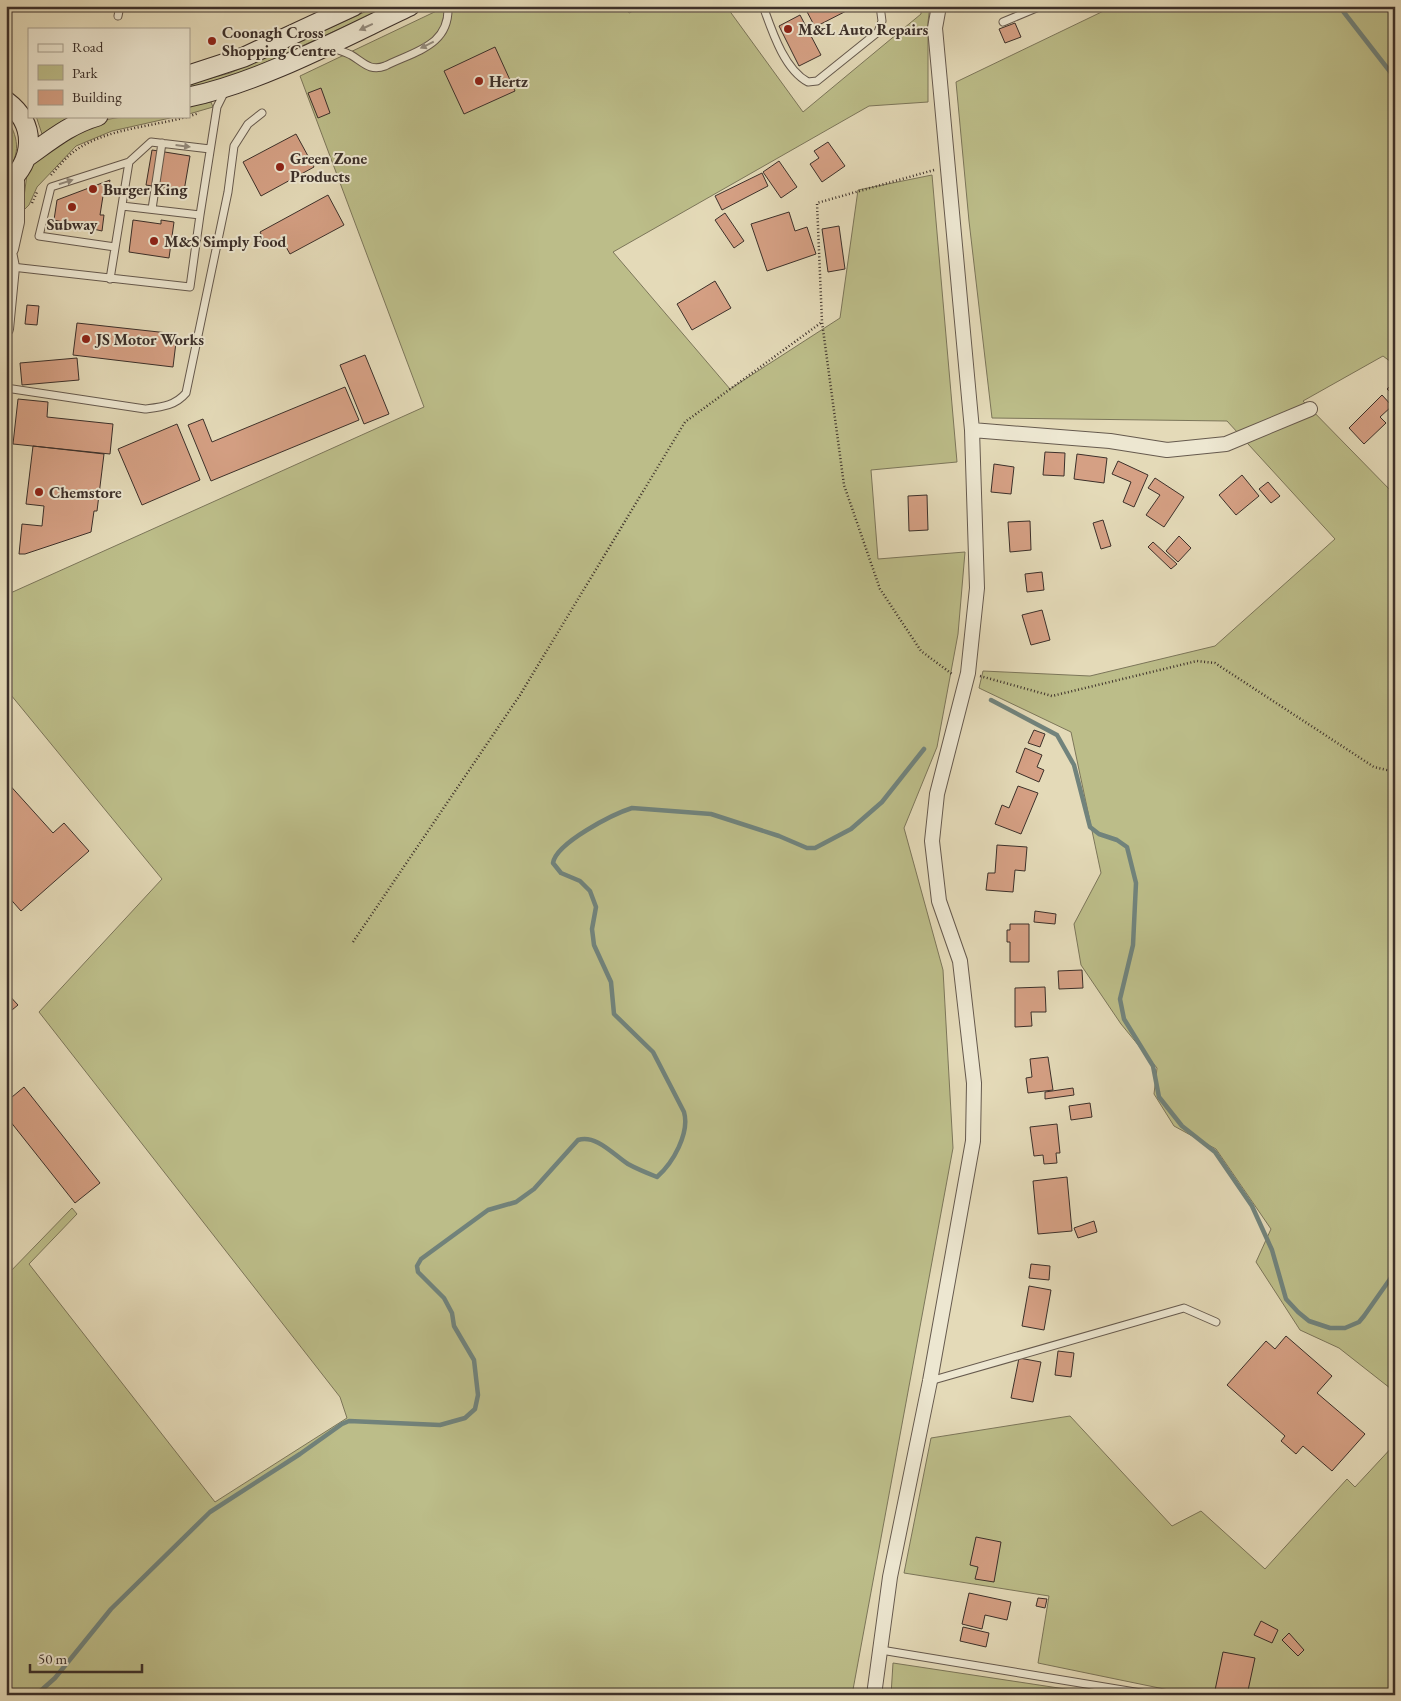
<svg xmlns="http://www.w3.org/2000/svg" width="1401" height="1701" font-family="'EB Garamond',serif">
<rect width="100%" height="100%" fill="#e4dab8"/>
<filter id="stains"><feTurbulence type="fractalNoise" baseFrequency=".004" numOctaves="4"/><feColorMatrix values="0 0 0 0 .2 0 0 0 0 .09 0 0 0 0 .02 0 0 0 .5 -.17"/></filter>
<radialGradient id="worn" r=".72"><stop offset=".6" stop-color="#630" stop-opacity="0"/><stop offset="1" stop-color="#630" stop-opacity=".3"/></radialGradient>
<path fill="#bcbd89" stroke="#7c765a" d="M378,6H390L238,75L189,89V84L230,73Z
M447,6H625L629,13L643,6H726L803,112L921,14V6H930L928,22V102L869,106L613,252L730,389L840,318L858,190L932,175L957,462L871,470L878,559L965,552L958,634L937,747L904,828L943,970L953,1148L852,1695H6V1276L72,1208L77,1214L29,1264L215,1502L347,1418L340,1397L39,1012L162,879L6,689V595L424,407L300,76Z
M1114,6H1395V365L1383,356L1303,401L1395,495V1392L1339,1348L1300,1330L1256,1262L1271,1229L1216,1149L1174,1126L1154,1094L1157,1068L1121,1024L1081,965L1074,924L1101,873L1071,732L979,688L983,671L1090,676L1215,646L1335,539L1227,421L992,418L969,221L956,82Z
M211,102L213,107L189,114V106Z
M36,116H70L42,134Z
M128,116H179L112,131L76,146L37,187L29,205L22,212L27,174L37,158L85,123Z
M6,118C18,135 22,155 6,171Z
M1070,1416L1172,1526L1201,1511L1265,1569L1347,1479L1355,1487L1395,1444V1695H1168L1169,1690L1038,1663L1049,1596L904,1573L931,1438Z
M893,1663L1105,1695H891Z"/>
<g fill="none" stroke-linecap="round" stroke-linejoin="round">
<path stroke="#71837c" stroke-width="4.5" d="M1339,6L1395,78
M991,700L1057,735L1074,765L1090,827L1099,834L1117,840L1127,847L1136,883L1133,945L1120,999L1124,1019L1153,1066L1159,1097L1182,1126L1215,1152L1252,1206L1272,1250L1286,1299L1298,1312L1309,1321L1330,1328H1345L1359,1322L1364,1316L1395,1272
M36,1695L55,1678L111,1609L210,1512L300,1454L342,1424L349,1421L440,1425L465,1418L475,1409L478,1395L474,1360L454,1326L452,1313L444,1298L418,1272L417,1266L421,1259L488,1210L516,1202L534,1189L578,1140C596,1134 614,1155 628,1164C637,1169 647,1173 657,1177C673,1163 690,1133 684,1112L653,1052L614,1014L611,982L594,945L592,929L596,907L590,891L580,881L561,873L553,863C556,843 613,814 632,808L711,814L779,836L807,848H815L851,829L882,802L924,749"/>
</g>
<path fill="#d5a084" stroke="#3c302a" d="M804,6H856L815,27Z
M800,15L821,55L799,66L779,26Z
M1015,23L1021,37L1005,43L999,29Z
M495,47L515,91L464,114L444,71Z
M321,88L330,113L318,118L308,93Z
M296,134L314,167L261,196L243,162Z
M828,142L845,166L822,182L810,164L819,158L814,151Z
M152,150L190,156L184,191L146,185Z
M779,161L797,187L781,198L763,172Z
M762,173L768,186L722,210L715,196Z
M110,180L107,196H103L100,215H104L102,231L54,220L57,200Z
M328,195L344,225L290,254L282,240L268,248L260,232Z
M789,212L795,231L807,227L816,254L767,271L751,224Z
M725,213L744,241L734,248L715,220Z
M133,220L161,224V220L174,222L169,258L129,252Z
M839,226L845,269L828,272L822,229Z
M715,281L731,308L692,330L677,304Z
M27,305L39,306L37,325L25,324Z
M77,323L177,334L173,367L73,355Z
M365,355L389,414L364,424L340,365Z
M77,358L79,380L22,385L20,363Z
M1395,381V397L1387,389Z
M345,387L359,420L211,481L188,425L203,419L212,442Z
M1382,395L1392,406L1380,417L1386,423L1364,444L1349,428Z
M18,399L48,402L47,417L113,424L110,454L13,444Z
M177,424L200,480L142,505L118,449Z
M33,446L104,454L97,511H94L91,532L25,554H19L22,524L42,526L44,506L26,504Z
M1045,452L1065,453L1064,476L1043,475Z
M1077,454L1107,458L1104,483L1074,479Z
M1118,461L1148,475L1134,507L1123,502L1131,482L1112,474Z
M994,464L1014,467L1011,494L991,492Z
M1242,475L1259,496L1236,515L1219,495Z
M1155,478L1184,497L1164,527L1146,515L1160,495L1148,488Z
M1268,482L1280,496L1271,503L1259,489Z
M927,495L928,530L909,531L908,496Z
M1103,520L1111,546L1101,549L1093,523Z
M1030,521L1031,550L1010,552L1008,522Z
M1179,536L1191,548L1178,562L1166,551Z
M1153,542L1177,564L1171,569L1148,547Z
M1042,572L1044,590L1027,592L1025,574Z
M1042,610L1050,640L1031,645L1022,615Z
M1034,730L1045,734L1040,747L1028,743Z
M1025,748L1042,755L1037,767L1044,770L1039,782L1016,772Z
M6,781L53,833L64,823L89,851L21,911L6,894Z
M1018,786L1038,793L1021,834L995,824L1002,805L1009,808Z
M997,845L1027,847L1025,871L1015,870L1013,892L986,890L988,873H995Z
M1035,911L1056,914L1055,924L1034,922Z
M1010,924H1029V962H1010V942H1007V930H1010Z
M1082,970L1083,988L1059,989L1058,971Z
M1045,987L1046,1012H1031L1032,1026L1015,1027V988Z
M6,992L18,1005L6,1015Z
M1048,1057L1053,1090L1028,1093L1026,1078L1032,1077L1030,1059Z
M24,1087L100,1183L75,1203L6,1116V1102Z
M1073,1088L1074,1095L1045,1099V1092Z
M1090,1103L1092,1117L1071,1120L1069,1106Z
M1057,1124L1060,1153H1056L1057,1163L1044,1164L1043,1155L1034,1156L1030,1127Z
M1067,1177L1072,1231L1038,1234L1033,1181Z
M1094,1221L1097,1232L1078,1238L1074,1228Z
M1031,1264L1050,1266L1049,1280L1029,1278Z
M1029,1286L1051,1290L1044,1330L1022,1326Z
M1286,1336L1332,1376L1317,1393L1365,1434L1332,1471L1303,1446L1296,1454L1281,1441L1285,1436L1227,1385L1266,1341L1275,1349Z
M1058,1351L1074,1353L1071,1377L1055,1375Z
M1019,1358L1041,1362L1033,1402L1011,1398Z
M976,1537L1001,1542L994,1582L975,1579L978,1567L970,1565Z
M969,1593L1011,1602L1007,1620L985,1615L982,1629L962,1624Z
M1038,1598L1047,1599L1045,1608L1036,1606Z
M1261,1621L1278,1630L1272,1643L1254,1635Z
M963,1627L989,1633L986,1647L960,1641Z
M1289,1633L1304,1650L1298,1656L1282,1640Z
M1223,1652L1255,1658L1247,1695H1214Z"/>
<g fill="none" stroke-linecap="round" stroke-linejoin="round">
<defs>
<path id="service" d="M763,6C772,31 784,69 808,82L817,81L878,32L882,21L880,6
M118,16L120,6
M1003,22L1041,6
M332,48C338,50 345,52 351,55C363,62 370,72 385,66C415,51 450,46 448,6
M152,209L162,143
M200,215L217,107L225,91
M115,247L39,236L51,187L129,162L151,142L210,149
M12,267L190,287L200,215L122,206
M110,279L129,162
M6,388L145,409C161,407 175,406 186,393L228,192L234,146L248,124L262,113
M930,1381L1184,1308L1216,1322
M881,1650L1153,1695"/>
<path id="minor" d="M6,237L12,267L6,329
M11,249L17,222V175
M972,430L1110,441L1167,450L1226,444L1310,409
M874,1695L890,1577L930,1381L973,1141L974,1083L960,961L939,901L932,841L937,794L968,673L977,588L972,430L935,28L939,6"/>
<path id="secondary" d="M189,75L244,57L354,6
M189,97C261,82 342,38 410,6
M6,101C38,125 34,161 6,185
M27,157C51,140 70,124 98,116"/>
</defs>
<use href="#service" stroke="#665a4e" stroke-width="9"/>
<use href="#minor" stroke="#665a4e" stroke-width="16"/>
<use href="#secondary" stroke="#3c302a" stroke-width="21"/>
<path stroke="#3c302a" stroke-width="2.5" stroke-dasharray="1 2.5" stroke-linecap="butt" d="M934,170L817,203L822,322L844,485L880,589L921,651L952,674
M51,175C59,166 67,156 76,150C111,126 160,127 199,113
M32,203L37,192
M980,676L1052,696L1197,661L1215,663L1374,767L1395,772
M353,942L520,695L685,422L822,322"/>
<use href="#service" stroke="#ede7d1" stroke-width="7"/>
<use href="#minor" stroke="#ede7d1" stroke-width="14"/>
<use href="#secondary" stroke="#ede7d1" stroke-width="19"/>
</g>
<defs><path id="oneway-solid" d="M-6-.8H1V-3.2L6.5 0L1 3.2V.8H-6Z" transform="scale(1.25)"/></defs>
<g fill="#948c7e">
<use href="#oneway-solid" transform="translate(366 27) rotate(155)"/>
<use href="#oneway-solid" transform="translate(427 45) rotate(154)"/>
<use href="#oneway-solid" transform="translate(183 146) rotate(7)"/>
<use href="#oneway-solid" transform="translate(66 182) rotate(-17)"/>
</g>
<g fill="#8f2418" stroke="#ede7d1" stroke-width="2">
<circle cx="788" cy="29" r="5"/>
<circle cx="212" cy="41" r="5"/>
<circle cx="479" cy="81" r="5"/>
<circle cx="280" cy="167" r="5"/>
<circle cx="93" cy="189" r="5"/>
<circle cx="72" cy="207" r="5"/>
<circle cx="154" cy="241" r="5"/>
<circle cx="86" cy="339" r="5"/>
<circle cx="39" cy="492" r="5"/>
</g>
<g text-anchor="middle" stroke-width="4" stroke-linejoin="round" paint-order="stroke">
<g font-size="16" font-weight="bold" fill="#3c302a" stroke="#ede7d1" text-anchor="start">
<text x="798" y="35">M&amp;L Auto Repairs</text>
<text x="222" y="38">Coonagh Cross<tspan x="222" dy="18">Shopping Centre</tspan></text>
<text x="489" y="87">Hertz</text>
<text x="290" y="164">Green Zone<tspan x="290" dy="18">Products</tspan></text>
<text x="103" y="195">Burger King</text>
<text x="72" y="230" text-anchor="middle">Subway</text>
<text x="164" y="247">M&amp;S Simply Food</text>
<text x="96" y="345">JS Motor Works</text>
<text x="49" y="498">Chemstore</text>
</g>
</g>
<rect width="1401" height="1701" fill="none" stroke="#e4dab8" stroke-width="25"/>
<rect x="8" y="8" width="1386" height="1686" fill="none" stroke="#3c302a" stroke-width="2.5"/>
<rect x="12" y="12" width="1376" height="1676" fill="none" stroke="#3c302a"/>
<rect x="28" y="28" width="162" height="90" fill="#ede7d1" stroke="#a69e8e"/>
<rect x="38" y="44" width="25" height="8" fill="#ede7d1" stroke="#a69e8e"/>
<text x="72" y="52" font-size="15" fill="#3c302a">Road</text>
<rect x="38" y="65" width="25" height="15" fill="#bcbd89" stroke="#a69e8e"/>
<text x="72" y="78" font-size="15" fill="#3c302a">Park</text>
<rect x="38" y="90" width="25" height="15" fill="#d5a084" stroke="#a69e8e"/>
<text x="72" y="102" font-size="15" fill="#3c302a">Building</text>
<path d="M30 1664v8h112v-8" fill="none" stroke="#3c302a" stroke-width="2.5"/>
<text x="38" y="1664" font-size="15" fill="#3c302a" stroke="#ede7d1" stroke-width="4" paint-order="stroke">50 m</text>
<rect width="100%" height="100%" filter="url(#stains)"/>
<rect width="100%" height="100%" fill="url(#worn)"/>
</svg>
